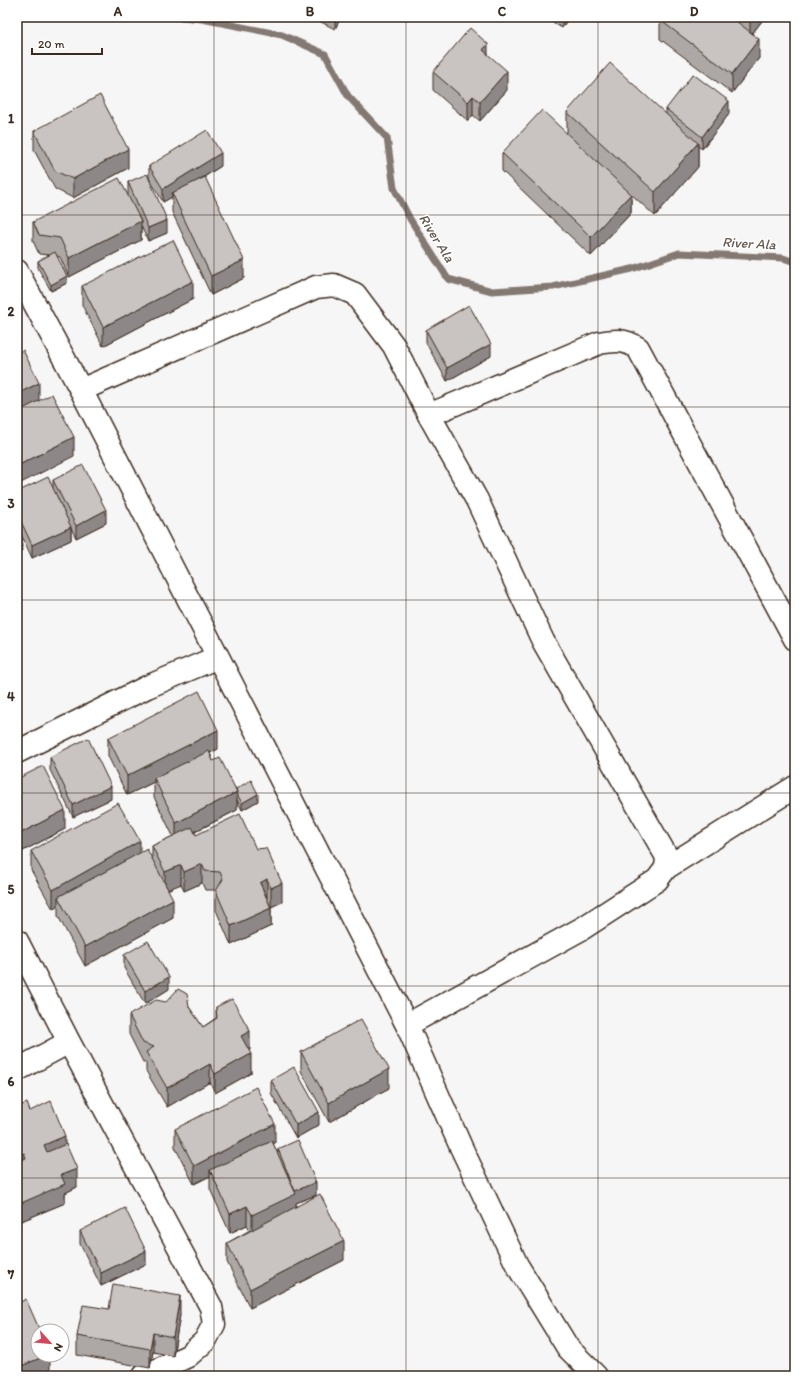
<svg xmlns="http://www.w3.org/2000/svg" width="812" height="1393" font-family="Itim,sans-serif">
<rect width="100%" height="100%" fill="#f7f6f6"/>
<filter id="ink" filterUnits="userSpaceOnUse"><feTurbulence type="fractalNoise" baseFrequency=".025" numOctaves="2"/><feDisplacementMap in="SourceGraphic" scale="8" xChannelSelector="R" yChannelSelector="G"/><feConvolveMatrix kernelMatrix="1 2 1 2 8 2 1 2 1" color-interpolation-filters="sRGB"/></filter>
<g filter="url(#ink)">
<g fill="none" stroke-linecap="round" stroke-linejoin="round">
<path stroke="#847972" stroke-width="7" d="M181,17L202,19L282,35L325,54L348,96L387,138L394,188L410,219L448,279L492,291L553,287L632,269L679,253L783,258L795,262"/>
<defs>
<path id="minor" d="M17,271L81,390L407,1025L461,1147L517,1265L568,1348L596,1376
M81,390L316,287L334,285L355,294L394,346L429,415L477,500L543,641L667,857L666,868
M429,415L599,343C615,340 624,339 638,348L795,639
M17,752L147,687L218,657
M17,941L69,1042L211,1307L214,1324L205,1341L188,1356L144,1376
M407,1025L583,928L657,880L666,868L795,787
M17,1070L69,1042"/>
</defs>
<use href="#minor" stroke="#3b2a1e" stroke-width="25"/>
<use href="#minor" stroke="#fff" stroke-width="22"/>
</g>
<path fill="#ada8a6" stroke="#3b2a1e" d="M311,17H341L335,29Z
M544,17H569L562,28Z
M663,17H765L752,34L759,58L732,93L660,39V20Z
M488,55L507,90L480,121L473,115L468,121L433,90V72Z
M666,109L729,114L702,149L698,146V167L655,216L631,194V213L591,256L502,171V153L567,133V112L666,114Z
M34,131L128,168L73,198L55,189L34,150Z
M149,166H221L201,179L244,278L211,295L172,212V197L163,202L149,178Z
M128,182L167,233L148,241L141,226V240L69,277L60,257L57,256L67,283L51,291L38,268V261L49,255L39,254L33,241V222L128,195Z
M82,286L193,299L103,346L82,305Z
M426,330L491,356L447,381L426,343Z
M53,480L106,523L76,538L71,528V540L32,558L17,525V492L53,488Z
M108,738L218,749L210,753L213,761L236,789L258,801L242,810L237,800V810L195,832L196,835L256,849L282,902L271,907V926L231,945L216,910V890H205L202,883L184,891L181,884L168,889L173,918L85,966L58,916V905L53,909L31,870V851L140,853L152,859V846L173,836L154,797V782L127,795L108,756Z
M50,757L111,799L73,817L50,770Z
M17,779L65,829L19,853L17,848Z
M124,955L169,989L145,1004L124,968Z
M189,1007L203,1027L216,1018V1007L250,1050H249L251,1073L215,1093L210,1082L167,1107L146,1071V1063L143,1062L129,1034V1015Z
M301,1052L389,1088L329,1122L301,1071Z
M271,1080L319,1125L296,1138L271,1093Z
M17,1107L30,1111L65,1144L77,1187L65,1193V1203L19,1222L17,1217Z
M175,1129L275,1143L273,1144L278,1153V1149L316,1195L296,1203V1206L344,1260L250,1308L227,1262V1243L250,1230L247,1225L230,1233L210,1189V1176L194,1184L175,1147Z
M80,1231L146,1264L101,1286L80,1244Z
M109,1309L180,1315L173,1356L153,1352L150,1368L77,1355V1336Z"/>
<path fill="#8d8887" stroke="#3b2a1e" d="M335,17H341L335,29Z
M562,17H569L562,28Z
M751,17H765L750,36V18Z
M759,39V58L732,93V74Z
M488,44V62L483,50Z
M507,71V90L480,121V102Z
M473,96V115L468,121V102Z
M729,101V114L702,149V137Z
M698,143V167L655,216V192Z
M128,149V168L73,198V179Z
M221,153V166L173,196L172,193V197L163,202V189Z
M631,194V213L591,256V237Z
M167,220V233L148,241V228Z
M141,221V240L69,277V258Z
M244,260V278L211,295V276Z
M67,276V283L51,291V285Z
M193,281V299L103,346V327Z
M491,344V356L447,381V368Z
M39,383V402L17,412V394Z
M74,437V456L17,485V466Z
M106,510V523L76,538V526Z
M71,527V540L32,558V545Z
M22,539V551L17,554V541Z
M218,730V749L155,781L154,778V782L127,795V776Z
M111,786V799L73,817V805Z
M237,792V810L176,841V823Z
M258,794V801L242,810V803Z
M65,810V829L19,853V834Z
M140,841V860L58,897V905L53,909V890Z
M202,864V883L184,891V872Z
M181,865V884L165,891V872Z
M267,879V898L260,883Z
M282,883V902L271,907V888Z
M173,899V918L85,966V947Z
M271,908V926L231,945V926Z
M169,977V989L145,1004V991Z
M250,1031V1050L241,1055V1036Z
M251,1054V1073L215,1093V1074Z
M210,1064V1082L167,1107V1088Z
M389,1069V1088L329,1122V1103Z
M319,1112V1125L296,1138V1125Z
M275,1124V1143L212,1175L210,1170V1176L194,1184V1166Z
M65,1136V1154L44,1164V1145Z
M24,1153V1172L17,1174V1156Z
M77,1169V1187L65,1193V1203L19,1222V1204L61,1175Z
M316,1182V1195L296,1203V1213L252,1234V1215L294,1191Z
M247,1206V1225L230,1233V1214Z
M344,1241V1260L250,1308V1289Z
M146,1251V1264L101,1286V1273Z
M180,1296V1315L173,1356V1337Z
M153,1333V1352L150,1368V1349Z
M47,1355H50V1372L42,1376H17V1368Z"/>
<path fill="#c9c3c1" stroke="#3b2a1e" d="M663,17H731L759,39L732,74L660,20Z
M470,28L488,44L483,50L507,71L480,102L473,96L468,102L433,72Z
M610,63L698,143L655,192L567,112Z
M693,74L729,101L702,137L666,109Z
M100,95L128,149L73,179L55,171L34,131Z
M542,110L631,194L591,237L502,153Z
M207,130L221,153L163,189L149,166Z
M147,174L167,220L148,228L128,182Z
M205,177L244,260L211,276L172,193Z
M119,178L141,221L69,258L60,238L39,235L33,222Z
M173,240L193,281L103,327L82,286Z
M55,252L67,276L51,285L38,261Z
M469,305L491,344L447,368L426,330Z
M23,350L39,383L17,394V353Z
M52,394L74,437L17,466V412Z
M83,465L106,510L76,526L53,480Z
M48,477L71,527L32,545L17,513V492Z
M17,529L22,539L17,541Z
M199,691L218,730L127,776L108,738Z
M88,738L111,786L73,805L50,757Z
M209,751L213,761L220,758L237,792L176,823L154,778Z
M43,766L65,810L19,834L17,830V779Z
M251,780L258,794L242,803L237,794V792L236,789Z
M118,803L140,841L53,890L31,851Z
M240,814L256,849L266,848L282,883L271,888L267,879L260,883L271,908L231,926L216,891L223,879L220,872L205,871L202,864L184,872L181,865L165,872L152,846L192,827L196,835Z
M147,849L173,899L85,947L58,897Z
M148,941L169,977L145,991L124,955Z
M178,989L187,994L189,1007L203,1027L217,1018L216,1007L232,999L250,1031L241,1036L251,1054L215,1074L210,1064L167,1088L146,1052L154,1047L143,1043L129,1015L156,1000L166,1002Z
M361,1019L389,1069L329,1103L301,1052Z
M294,1067L319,1112L296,1125L271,1080Z
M256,1087L275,1124L194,1166L175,1129Z
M51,1101L65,1136L44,1145L47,1152L66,1144L77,1169L61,1175L65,1184L19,1204L17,1198V1162L26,1158L24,1153L17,1156V1107L27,1103L30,1111Z
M298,1140L316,1182L295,1191L278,1149Z
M272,1141L296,1194L252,1215L247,1206L230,1214L210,1170Z
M320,1194L344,1241L250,1289L227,1243Z
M125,1208L146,1251L101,1273L80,1231Z
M113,1284L180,1296L173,1337L153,1333L150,1349L77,1336L83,1305L109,1309Z
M26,1299L40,1331H38V1355H47L17,1368V1304Z"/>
</g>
<path fill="none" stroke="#3b2a1e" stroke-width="1" stroke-opacity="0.55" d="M214,17V1376M406,17V1376M598,17V1376M17,215H795M17,407H795M17,600H795M17,793H795M17,986H795M17,1178H795"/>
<g text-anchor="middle" stroke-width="3" stroke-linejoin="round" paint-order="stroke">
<g font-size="14" font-style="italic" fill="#65584f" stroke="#fff">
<text transform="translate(437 238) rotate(58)" y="5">River Ala</text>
<text transform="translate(749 243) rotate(3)" y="5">River Ala</text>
</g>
</g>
<rect width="812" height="1393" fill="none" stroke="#fff" stroke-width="44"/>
<g transform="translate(50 1343) rotate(117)"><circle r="19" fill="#ffffff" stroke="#b1aaa5"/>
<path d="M0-3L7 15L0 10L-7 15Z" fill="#d1495b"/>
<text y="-6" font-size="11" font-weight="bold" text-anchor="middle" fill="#3b2a1e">N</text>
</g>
<path d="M32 48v6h70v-6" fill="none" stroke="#3b2a1e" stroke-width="2"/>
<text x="38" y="48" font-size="12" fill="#3b2a1e" stroke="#ffffff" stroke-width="3" paint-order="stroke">20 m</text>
<rect x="22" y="22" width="768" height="1349" fill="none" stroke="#3b2a1e" stroke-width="1.5"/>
<g font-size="13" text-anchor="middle" font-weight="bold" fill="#3b2a1e">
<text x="118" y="16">A</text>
<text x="310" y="16">B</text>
<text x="502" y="16">C</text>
<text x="694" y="16">D</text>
<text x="11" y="123">1</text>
<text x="11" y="316">2</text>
<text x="11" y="508">3</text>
<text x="11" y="701">4</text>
<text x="11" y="894">5</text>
<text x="11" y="1086">6</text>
<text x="11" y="1279">7</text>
</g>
</svg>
